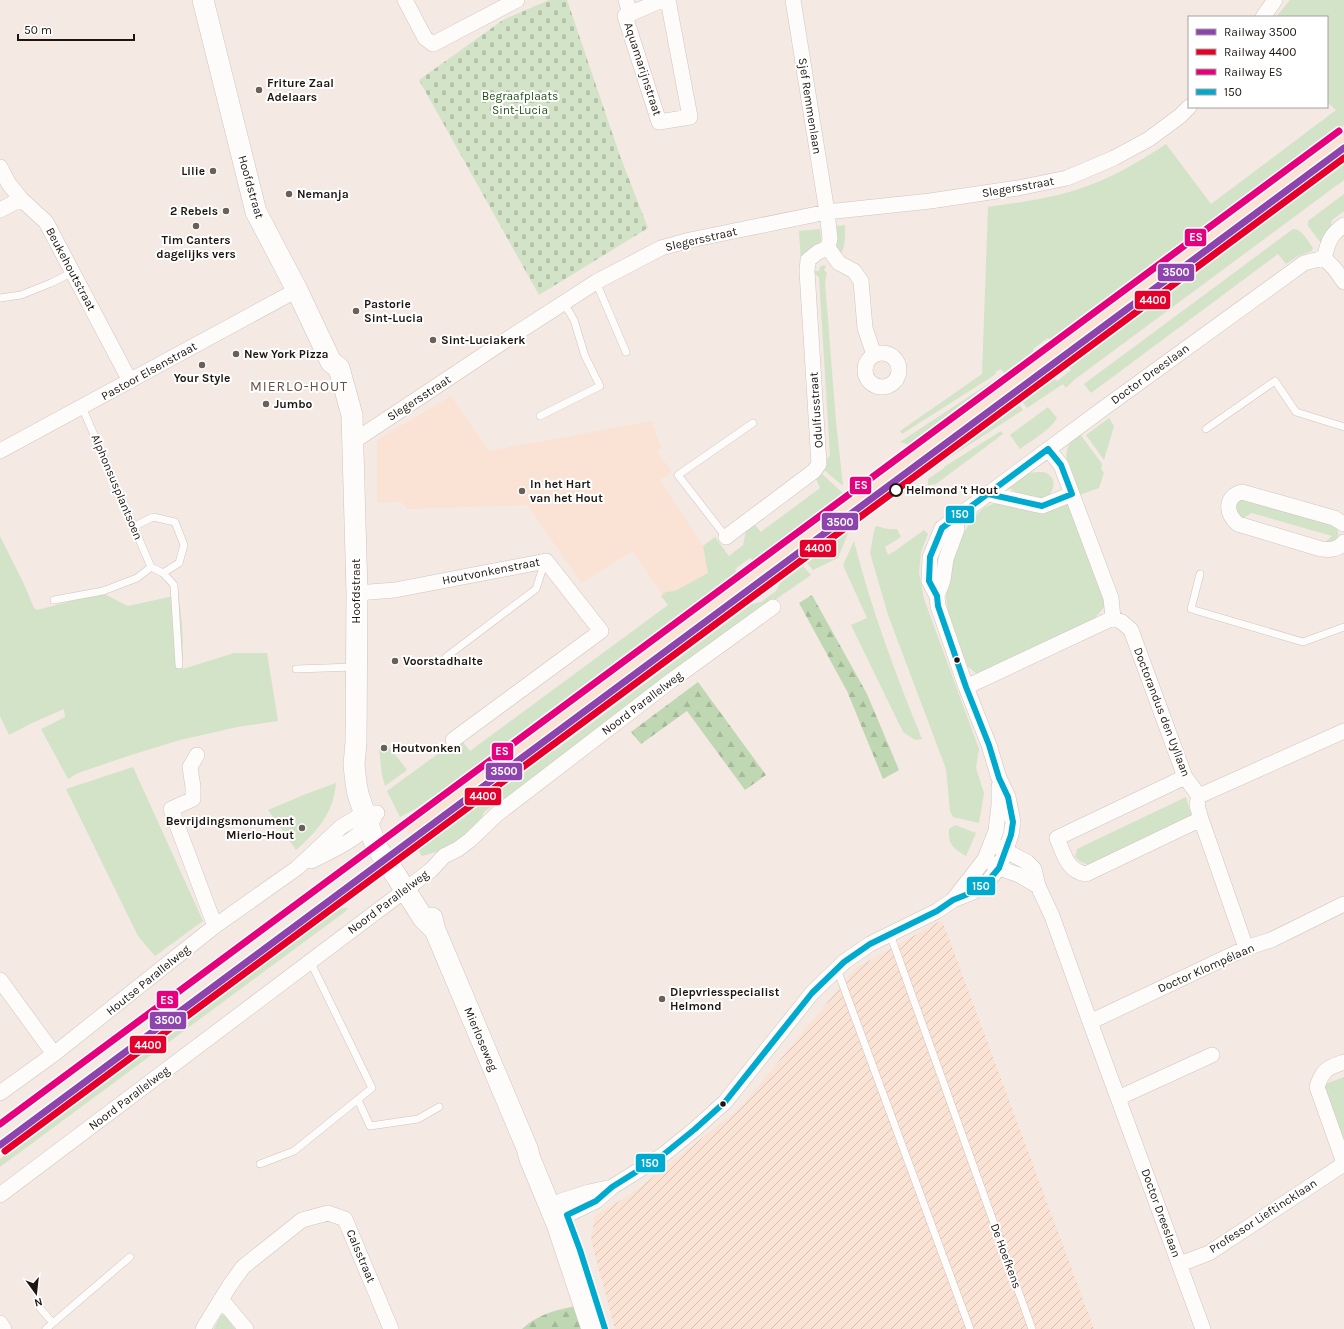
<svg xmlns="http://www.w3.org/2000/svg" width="1344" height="1329" font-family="Karla,sans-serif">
<defs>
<pattern id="industrial-furrows" width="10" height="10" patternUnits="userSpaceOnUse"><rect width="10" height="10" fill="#fae2d4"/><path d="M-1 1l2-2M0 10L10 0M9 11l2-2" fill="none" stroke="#d6c1b5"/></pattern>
<pattern id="forest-firs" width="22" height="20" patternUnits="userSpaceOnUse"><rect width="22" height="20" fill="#c0d7b3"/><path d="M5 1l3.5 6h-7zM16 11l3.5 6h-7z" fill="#a5b899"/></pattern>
<pattern id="cemetery-stones" width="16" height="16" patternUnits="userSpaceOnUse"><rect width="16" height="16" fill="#d2e3c7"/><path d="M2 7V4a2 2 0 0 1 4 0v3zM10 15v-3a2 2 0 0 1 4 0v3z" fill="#b4c2aa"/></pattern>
</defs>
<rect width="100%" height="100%" fill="#f4e9e3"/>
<path fill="#fae2d4" d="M1344,125V157L1136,311L1111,331L1108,328L548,743L550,747L478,801L470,804L415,845L403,822L423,812L430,808L529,736L532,730L536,727L539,730L1098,315L1094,310Z
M451,396L489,451L652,421L661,448L657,452L672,472L660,480L703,546L708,573L675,591L666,592L663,595L632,551L582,583L527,505L408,509L401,502L377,503V440Z"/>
<path fill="url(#industrial-furrows)" d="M942,920L1094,1329H615L591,1240L595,1216L634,1192L740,1108L856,968Z"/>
<path fill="#d2e3c7" d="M1290,0H1344V125L1098,308L1094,310L1093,309L1051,340L1048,338L1033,349L1034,352L1005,374L1001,369L995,372L996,374L902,434L900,431L982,374L988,207C1022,202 1057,198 1090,185C1117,175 1142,160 1166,144L1211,204L1336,110L1327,102V17H1276Z
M1344,157V180L1074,380L1066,388L1063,384L1027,408L1022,401L1054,377L1057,381L1071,370L1069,367L1113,334L1111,332L1136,311Z
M1344,194V211L1332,220L1331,226L1321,243L1308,226V221Z
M845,225C845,234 846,248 840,254C834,246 836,236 836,226Z
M820,229L821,238V241L806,253L801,264L799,231Z
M1293,229C1302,229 1308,241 1313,248L1312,251L1298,256L1286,264L1278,254L1091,393L1084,384Z
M824,265L826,266L824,270L827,273L825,282L836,422L843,486L824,470L826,460L830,456L819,277L814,273V271H819L820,267Z
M1000,376L1001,377L910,445L900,442Z
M1019,404L1023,410L941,463L940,461Z
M1048,407L1057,418C1049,431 1032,440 1020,449L1010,435Z
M1109,418L1114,426L1104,460L1086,435Z
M1001,431L1003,434L936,484L928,485V479L944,468V467Z
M1080,434L1102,464L1101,469L1104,473L1099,488L1079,495C1074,481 1061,459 1069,445C1072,440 1076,437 1080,434Z
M1039,472C1042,472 1046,472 1048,474C1059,481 1052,498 1040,500C1032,501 1016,491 1008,488L1028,473Z
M822,474L844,494L753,561L750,558L735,569L737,573L534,724L417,808L400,817L387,791L457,740L463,742L470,751L668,605L661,596L666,592L675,591L708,573L703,546L715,537L729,556L743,545L746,531L752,526H756L761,532L762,531L820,488L816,479Z
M1242,498L1336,526C1339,532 1339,536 1335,542L1322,545L1332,536L1252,513L1240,520C1233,513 1235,503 1242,498Z
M993,504H1000L1048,510L1070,504L1106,605L1093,620L977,674L967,666L948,614L945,589L958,542L974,517L985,507Z
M876,526L888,529H897L901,537L885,547L888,555L895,551L924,530L928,534L921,552L919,573L924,599L979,749L976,768L984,793L979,823L953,817L950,811L946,769L888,615L870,553L874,531Z
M849,531L838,558L813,570L807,563Z
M0,536L23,582L34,608L37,610L102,593L128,606L178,595C183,620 183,644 183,669L234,653H267L278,721L237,727L180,740L131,755L78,773L68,779L41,729L65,717L64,709L32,723L9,735L0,716Z
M854,541C871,609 896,675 922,739L915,740L903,732L851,625L867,618L843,565Z
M803,566L811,575L750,617L508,798H503L484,812C478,833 443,852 422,856L415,845L470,804L478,801L550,747L554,751L752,604L761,602L776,591L780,583Z
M386,743L407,770L385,786L382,775L379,748Z
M133,767L203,921L155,956L138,936L66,789Z
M336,783C334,812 317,832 296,850L268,810L306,794Z
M1186,797L1193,821L1089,865L1081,862L1075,857L1077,849Z
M955,825L976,833L966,856C953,848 948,845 949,829Z
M338,908H348L346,911L0,1167V1159Z
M1344,1077V1151L1320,1086Z
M221,1315H224L235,1329H214Z"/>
<path fill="url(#forest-firs)" d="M812,595L867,694L899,770L883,779L847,691L799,603Z
M698,682L766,775L745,790L687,711L641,744L631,732Z
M576,1306L582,1329H522C538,1314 556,1310 576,1306Z"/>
<path fill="url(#cemetery-stones)" d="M549,0H567L620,156L648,228L539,295L419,80L503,20Z"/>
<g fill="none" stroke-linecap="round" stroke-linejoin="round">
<defs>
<path id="lane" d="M596,282L626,352
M0,298L21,295L51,283L73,272
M82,407L151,567L163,573L174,585L179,665
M540,416L600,386L585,356L574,320L564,303
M1206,429L1275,381L1296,412L1344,427
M133,527L153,517L175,522L184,545L179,563L163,573
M726,537L678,475L753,423
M1200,574L1191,609L1303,642L1344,627
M54,600L103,591L137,578L151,567
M446,657L536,589L545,561
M296,669L354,667
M890,934L1032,1329
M837,969L970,1329
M358,1100L370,1126L418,1119L439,1107
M260,1164L294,1151L372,1088L310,961
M40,1308L53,1323
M46,1329L130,1257"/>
<path id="street" d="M405,0L425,38L433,44L517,0
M626,0L630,14
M662,0L625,16L659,122L690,117L668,0
M793,0L827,212L830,238L828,248
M1263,17L1275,0
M0,167L9,184L21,199L46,222L130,381
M0,210L21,199
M828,248L839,263L854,271L861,281L865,328L874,355
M1324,258C1329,241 1329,236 1344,225
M865 370a17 17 0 1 1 34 0a17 17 0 1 1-34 0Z
M354,441L506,340L596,282L661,248L690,240L827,212L930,201L1018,188L1067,178L1114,158L1149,139L1180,116L1189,107
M1048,449L1061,465L1111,598L1113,618
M0,451L297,290
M988,494L1042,506L1072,494
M1344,524L1334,518L1242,492C1225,496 1225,513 1238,524L1321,549C1330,550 1338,550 1344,542
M726,537L814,471L819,464L807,271L808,260L818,252L828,248
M357,593L395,590L546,561L601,631L453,740
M937,596L943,580L946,559L957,529L956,519
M966,687L1113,618L1122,622L1131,630L1185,777L1199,796L1197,805L1201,819L1246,948
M197,755L190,767L193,787V799L171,809L215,926
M1185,777L1057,838C1064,854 1067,871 1086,874L1201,819
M1199,796L1344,731
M991,843L1027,862L1034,869L1038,886L1052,916L1090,1022L1203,1329
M311,861C333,850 360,839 374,818
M991,863L999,868L1019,875L1038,886
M953,900L985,859L996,831L999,805V786
M0,980L54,1054
M1090,1022L1246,948L1271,940L1344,904
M1344,1062C1327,1068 1323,1069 1317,1087L1344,1163
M0,1093L54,1054L215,926L297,868L341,827L364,813H377
M1118,1098L1212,1055
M612,1187L589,1192L561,1201L552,1212L567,1215L596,1201L612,1187L663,1155L695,1129L725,1102L812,993L844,962L870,944L937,911L953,900L973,892L988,881L999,868L1011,835L1013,822L1008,797L999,778L989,745L966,687L938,606L937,596L929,581L930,557L942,528L1104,408L1304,263L1324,258L1334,268L1344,282
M0,1195L396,897L431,870L444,856L458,849L470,840L496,815L672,680L773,607
M1180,1264L1209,1253L1344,1164
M221,1299L246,1329
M0,1323L4,1329
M203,1329L230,1285L243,1267L302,1220L328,1213L345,1219L391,1329"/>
<path id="secondary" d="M203,0L256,212L297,290L331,362L339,368L352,415L357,593L356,742L354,765L356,783L358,794L374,841L380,852L397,877L423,918L435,930
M432,918L435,930L527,1148L530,1159L557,1224L592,1329"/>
</defs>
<use href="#lane" stroke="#cec5bf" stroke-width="8"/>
<use href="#street" stroke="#cec5bf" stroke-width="16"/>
<use href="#secondary" stroke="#cec5bf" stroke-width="22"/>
<use href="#lane" stroke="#fdfcfb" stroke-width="7"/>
<use href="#street" stroke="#fdfcfb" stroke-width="15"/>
<use href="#secondary" stroke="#fdfcfb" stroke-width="21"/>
<defs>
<path id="bus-1" d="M605,1329L580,1250L567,1215L596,1201L612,1187L663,1155L695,1129L725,1102L812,993L844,962L870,944L937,911L953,900L973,892L988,881L999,868L1011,835L1013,822L1008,797L999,778L989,745L966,687L938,606L937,596L929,581L930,557L942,528L1048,449L1061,465L1072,494L1042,506L988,494"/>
</defs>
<use href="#bus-1" stroke="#fff" stroke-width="9"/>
<use href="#bus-1" stroke="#00a9ce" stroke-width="6"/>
<defs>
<path id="rail-1" d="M0,1145L1344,148"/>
<path id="rail-2" d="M5,1151L1344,158"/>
<path id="rail-3" d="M0,1124L1339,131"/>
</defs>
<use href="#rail-1" stroke="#fff" stroke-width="10"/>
<use href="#rail-2" stroke="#fff" stroke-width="10"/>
<use href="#rail-3" stroke="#fff" stroke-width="10"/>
<use href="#rail-1" stroke="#8e44ad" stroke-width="7"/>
<use href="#rail-2" stroke="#e4002b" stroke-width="7"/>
<use href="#rail-3" stroke="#e5007d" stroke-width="7"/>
</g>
<g fill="#6a605a" stroke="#fff" stroke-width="1.5">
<circle cx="259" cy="90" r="4"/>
<circle cx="213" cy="171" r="4"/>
<circle cx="289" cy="194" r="4"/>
<circle cx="226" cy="211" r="4"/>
<circle cx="196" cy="226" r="4"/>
<circle cx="356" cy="311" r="4"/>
<circle cx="433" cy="340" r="4"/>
<circle cx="236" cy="354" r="4"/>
<circle cx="202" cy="365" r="4"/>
<circle cx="266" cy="404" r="4"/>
<circle cx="522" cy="491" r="4"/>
<circle cx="395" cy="661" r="4"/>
<circle cx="384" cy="748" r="4"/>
<circle cx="302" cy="828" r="4"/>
<circle cx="662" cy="999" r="4"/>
</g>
<circle fill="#fff" stroke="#1f1611" stroke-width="2" cx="896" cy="490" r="6"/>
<g fill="#1f1611" stroke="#fff" stroke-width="1.5">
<circle cx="957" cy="660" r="3.5"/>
<circle cx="723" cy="1104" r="3.5"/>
</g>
<g text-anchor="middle" stroke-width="4" stroke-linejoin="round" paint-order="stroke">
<g font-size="12" fill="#1f1611" stroke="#fff">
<text transform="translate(643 69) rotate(72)" y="4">Aquamarijnstraat</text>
<text transform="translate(810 106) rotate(81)" y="4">Sjef Remmenlaan</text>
<text transform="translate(251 187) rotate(74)" y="4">Hoofdstraat</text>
<text transform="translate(1018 187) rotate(-10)" y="4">Slegersstraat</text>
<text transform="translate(701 239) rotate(-13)" y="4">Slegersstraat</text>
<text transform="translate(71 269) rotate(62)" y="4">Beukehoutstraat</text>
<text transform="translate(149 371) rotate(-29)" y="4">Pastoor Elsenstraat</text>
<text transform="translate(1150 374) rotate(-36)" y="4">Doctor Dreeslaan</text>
<text transform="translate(419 398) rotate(-33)" y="4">Slegersstraat</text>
<text transform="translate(816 410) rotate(-94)" y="4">Odulfusstraat</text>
<text transform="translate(117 487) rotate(67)" y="4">Alphonsusplantsoen</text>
<text transform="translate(491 571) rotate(-11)" y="4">Houtvonkenstraat</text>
<text transform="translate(356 591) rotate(-90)" y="4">Hoofdstraat</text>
<text transform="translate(642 703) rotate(-37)" y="4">Noord Parallelweg</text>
<text transform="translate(1162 712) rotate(69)" y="4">Doctorandus den Uyllaan</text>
<text transform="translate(388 902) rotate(-37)" y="4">Noord Parallelweg</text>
<text transform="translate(1206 968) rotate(-24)" y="4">Doctor Klompélaan</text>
<text transform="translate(148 980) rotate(-39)" y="4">Houtse Parallelweg</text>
<text transform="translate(481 1039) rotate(67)" y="4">Mierloseweg</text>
<text transform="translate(129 1098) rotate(-37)" y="4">Noord Parallelweg</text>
<text transform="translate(1161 1213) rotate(70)" y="4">Doctor Dreeslaan</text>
<text transform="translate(1263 1216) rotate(-33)" y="4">Professor Lieftincklaan</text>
<text transform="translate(361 1256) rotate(67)" y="4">Calsstraat</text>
<text transform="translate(1006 1256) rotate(70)" y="4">De Hoefkens</text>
</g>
<g font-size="12" font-weight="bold" fill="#1f1611" stroke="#fff" text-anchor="start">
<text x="267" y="87">Friture Zaal<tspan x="267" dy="14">Adelaars</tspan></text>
<text x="205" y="175" text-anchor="end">Lilie</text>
<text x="297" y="198">Nemanja</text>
<text x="218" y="215" text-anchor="end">2 Rebels</text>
<text x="196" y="244" text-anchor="middle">Tim Canters<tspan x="196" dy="14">dagelijks vers</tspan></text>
<text x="364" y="308">Pastorie<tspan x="364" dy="14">Sint-Lucia</tspan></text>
<text x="441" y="344">Sint-Luciakerk</text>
<text x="244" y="358">New York Pizza</text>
<text x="202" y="382" text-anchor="middle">Your Style</text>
<text x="274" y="408">Jumbo</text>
<text x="530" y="488">In het Hart<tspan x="530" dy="14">van het Hout</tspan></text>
<text x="403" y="665">Voorstadhalte</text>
<text x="392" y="752">Houtvonken</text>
<text x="294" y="825" text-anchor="end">Bevrijdingsmonument<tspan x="294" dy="14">Mierlo-Hout</tspan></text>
<text x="670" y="996">Diepvriesspecialist<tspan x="670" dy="14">Helmond</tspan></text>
</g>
<g font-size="12" fill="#1f5116" stroke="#fff">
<text x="520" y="100">Begraafplaats<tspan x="520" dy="14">Sint-Lucia</tspan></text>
</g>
<g font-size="12" font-weight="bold" fill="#1f1611" stroke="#fff" text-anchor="start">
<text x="906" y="494">Helmond 't Hout</text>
</g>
<g font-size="14" letter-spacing="1" fill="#675244" stroke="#fff">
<text x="299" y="391">MIERLO-HOUT</text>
</g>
</g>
<g stroke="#fff" stroke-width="1.5">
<rect x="1184" y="228" width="23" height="19" rx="4" fill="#e5007d"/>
<rect x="1157" y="263" width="38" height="19" rx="4" fill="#8e44ad"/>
<rect x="1134" y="290" width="37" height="20" rx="4" fill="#e4002b"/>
<rect x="849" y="476" width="23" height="19" rx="4" fill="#e5007d"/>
<rect x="945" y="505" width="30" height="19" rx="4" fill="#00a9ce"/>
<rect x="821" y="512" width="38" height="19" rx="4" fill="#8e44ad"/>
<rect x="799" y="539" width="38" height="19" rx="4" fill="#e4002b"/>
<rect x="491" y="742" width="23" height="19" rx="4" fill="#e5007d"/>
<rect x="485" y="762" width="38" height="19" rx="4" fill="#8e44ad"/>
<rect x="464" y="787" width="38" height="19" rx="4" fill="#e4002b"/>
<rect x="966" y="876" width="30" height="20" rx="4" fill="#00a9ce"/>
<rect x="156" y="990" width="23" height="19" rx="4" fill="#e5007d"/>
<rect x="149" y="1011" width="38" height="19" rx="4" fill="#8e44ad"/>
<rect x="129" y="1035" width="38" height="19" rx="4" fill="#e4002b"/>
<rect x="635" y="1153" width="31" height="20" rx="4" fill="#00a9ce"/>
</g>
<g font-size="11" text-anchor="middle" font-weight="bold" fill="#fff">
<text x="1196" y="241">ES</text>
<text x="1176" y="276">3500</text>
<text x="1153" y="304">4400</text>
<text x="861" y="489">ES</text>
<text x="960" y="518">150</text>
<text x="840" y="526">3500</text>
<text x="818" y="552">4400</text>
<text x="502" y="755">ES</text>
<text x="504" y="775">3500</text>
<text x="483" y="800">4400</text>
<text x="981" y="890">150</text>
<text x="167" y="1004">ES</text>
<text x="168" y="1024">3500</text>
<text x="148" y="1049">4400</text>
<text x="650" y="1167">150</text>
</g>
<rect x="1188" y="16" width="140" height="92" fill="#ffffff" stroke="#a5a2a0"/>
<rect x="1196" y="29" width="20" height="6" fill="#8e44ad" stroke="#a5a2a0"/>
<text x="1224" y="36" font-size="12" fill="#1f1611">Railway 3500</text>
<rect x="1196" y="49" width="20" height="6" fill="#e4002b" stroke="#a5a2a0"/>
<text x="1224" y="56" font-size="12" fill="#1f1611">Railway 4400</text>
<rect x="1196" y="69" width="20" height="6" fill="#e5007d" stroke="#a5a2a0"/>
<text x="1224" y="76" font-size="12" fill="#1f1611">Railway ES</text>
<rect x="1196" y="89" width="20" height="6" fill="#00a9ce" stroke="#a5a2a0"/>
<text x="1224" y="96" font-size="12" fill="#1f1611">150</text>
<g transform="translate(36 1293) rotate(165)" stroke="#ffffff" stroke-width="3" paint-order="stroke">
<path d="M0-3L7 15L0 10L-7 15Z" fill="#1f1611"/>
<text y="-6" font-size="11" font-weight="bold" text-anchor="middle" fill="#1f1611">N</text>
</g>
<path d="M18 34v6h116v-6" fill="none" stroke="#1f1611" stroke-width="2"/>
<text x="24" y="34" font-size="12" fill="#1f1611" stroke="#ffffff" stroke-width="3" paint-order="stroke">50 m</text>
</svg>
